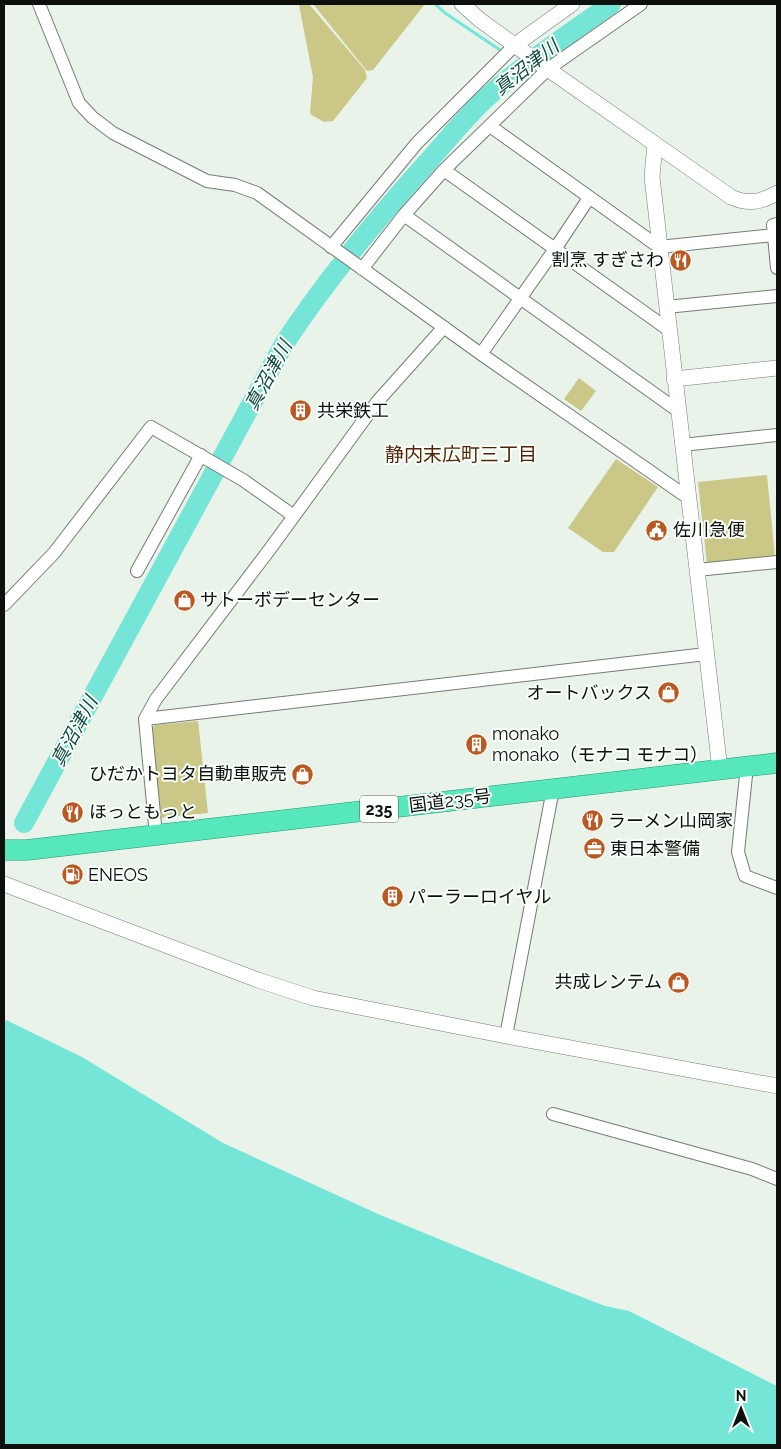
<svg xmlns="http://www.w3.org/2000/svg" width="781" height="1449" font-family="Raleway,'Noto Sans JP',sans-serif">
<rect width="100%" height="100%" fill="#e9f3e9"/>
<path fill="#cac787" d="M301,4H309L365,70L367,78L333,121L324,122L310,114L313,77L299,5Z
M313,4H425L373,70L367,71Z
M579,378L596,391L581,411L564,399Z
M616,459L658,487L614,552H603L568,528Z
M767,475L775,557L707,564L698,482Z
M198,721L208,813L159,818L150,730L155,725Z"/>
<path fill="#74e5d7" d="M4,1019L82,1057L223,1143L378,1214L556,1287L605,1306L629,1311L777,1386V1445H4Z"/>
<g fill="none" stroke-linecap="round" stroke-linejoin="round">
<path stroke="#74e5d7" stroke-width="3" d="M435,4L445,13L500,50
M516,65L520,69"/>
<path stroke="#74e5d7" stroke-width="20" d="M24,823L284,344C326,280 374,222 425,165C444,144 463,120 484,100C523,64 568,35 611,4"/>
<defs>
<path id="minor" d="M39,4L79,103L92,117L113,133L207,181L235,185L257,193L481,354L687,497
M490,126L659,247L774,235
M444,170L669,330
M404,215L677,410
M777,224L773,225L777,268
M331,247L417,143L515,45
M362,269L404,215L444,170L548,69L641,4
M666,307L777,296
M481,354L555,249L589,198
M682,445L777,435
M697,570L777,562
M137,571L201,455
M4,605L54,553L151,427L243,480L294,516
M145,719L706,654
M747,766L738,852L745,876L777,888
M156,835L145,719L156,699L270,549L377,402L444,327
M506,1036L553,789
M553,1114L752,1169L777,1179"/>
<path id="tertiary" d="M462,4L480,20L542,65L731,197C749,205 761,202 777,193
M515,45L572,4
M655,144L652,177L720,770
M674,379L777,368
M4,884L258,980L313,998L506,1036L777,1086"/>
<path id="trunk" d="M4,850H27L777,763"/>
</defs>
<use href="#minor" stroke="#747d74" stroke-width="14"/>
<use href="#tertiary" stroke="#747d74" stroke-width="16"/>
<use href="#trunk" stroke="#209872" stroke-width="21"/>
<use href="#minor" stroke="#fff" stroke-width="12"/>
<use href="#tertiary" stroke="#fff" stroke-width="15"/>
<use href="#trunk" stroke="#56e8ba" stroke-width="20"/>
</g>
<defs>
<symbol id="restaurant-disc" viewBox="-11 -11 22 22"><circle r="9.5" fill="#bb5822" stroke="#f9fff9"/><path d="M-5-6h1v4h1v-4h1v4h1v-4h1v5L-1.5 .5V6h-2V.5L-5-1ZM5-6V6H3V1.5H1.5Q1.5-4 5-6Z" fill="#fff"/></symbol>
<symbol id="building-disc" viewBox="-11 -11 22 22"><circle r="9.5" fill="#bb5822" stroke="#f9fff9"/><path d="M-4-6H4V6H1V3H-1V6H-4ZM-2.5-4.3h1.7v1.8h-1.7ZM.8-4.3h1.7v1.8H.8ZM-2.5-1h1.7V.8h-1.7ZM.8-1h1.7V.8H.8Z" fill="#fff"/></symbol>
<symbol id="civic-disc" viewBox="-11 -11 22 22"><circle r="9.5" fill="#bb5822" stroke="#f9fff9"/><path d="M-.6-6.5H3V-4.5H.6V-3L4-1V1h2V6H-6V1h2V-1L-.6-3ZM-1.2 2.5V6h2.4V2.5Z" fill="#fff"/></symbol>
<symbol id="shop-disc" viewBox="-11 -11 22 22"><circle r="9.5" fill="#bb5822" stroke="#f9fff9"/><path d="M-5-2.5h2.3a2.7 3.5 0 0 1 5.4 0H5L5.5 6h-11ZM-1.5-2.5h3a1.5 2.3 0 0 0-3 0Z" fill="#fff"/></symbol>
<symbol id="office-disc" viewBox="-11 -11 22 22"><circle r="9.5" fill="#bb5822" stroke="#f9fff9"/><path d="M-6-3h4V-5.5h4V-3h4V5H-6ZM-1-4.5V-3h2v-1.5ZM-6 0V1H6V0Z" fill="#fff"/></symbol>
<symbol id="fuel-disc" viewBox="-11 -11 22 22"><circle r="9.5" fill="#bb5822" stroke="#f9fff9"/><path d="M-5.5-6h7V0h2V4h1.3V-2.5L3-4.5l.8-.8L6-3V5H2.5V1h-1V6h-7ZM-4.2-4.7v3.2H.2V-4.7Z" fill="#fff"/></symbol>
</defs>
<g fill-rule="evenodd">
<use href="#restaurant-disc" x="668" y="248" width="25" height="25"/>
<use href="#building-disc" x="288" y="398" width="25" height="25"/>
<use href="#civic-disc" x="644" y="518" width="25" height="25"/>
<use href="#shop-disc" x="172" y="588" width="25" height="25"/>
<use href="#shop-disc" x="656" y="680" width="25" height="25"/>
<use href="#building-disc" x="464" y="732" width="25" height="25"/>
<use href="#shop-disc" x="290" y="762" width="25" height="25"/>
<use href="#restaurant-disc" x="60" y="800" width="25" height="25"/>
<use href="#restaurant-disc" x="580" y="808" width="25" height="25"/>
<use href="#office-disc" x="582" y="836" width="25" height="25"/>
<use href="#fuel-disc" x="60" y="862" width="25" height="25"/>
<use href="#building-disc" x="380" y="884" width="25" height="25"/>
<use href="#shop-disc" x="666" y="970" width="25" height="25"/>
</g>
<g text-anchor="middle" stroke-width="4" stroke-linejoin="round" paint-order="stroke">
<rect fill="#f9fff9" stroke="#545854" stroke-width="1" x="360" y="795.5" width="38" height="27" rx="4"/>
<g font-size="16" font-weight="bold" fill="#0d100d">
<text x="379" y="815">235</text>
</g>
<g font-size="18" fill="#0d100d" stroke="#f9fff9" text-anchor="start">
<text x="664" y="266" text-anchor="end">割烹 すぎさわ</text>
<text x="317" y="417">共栄鉄工</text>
<text x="673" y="536">佐川急便</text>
<text x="200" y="606">サトーボデーセンター</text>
<text x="652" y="699" text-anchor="end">オートバックス</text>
<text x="492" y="740">monako<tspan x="492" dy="21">monako（モナコ モナコ）</tspan></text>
<text x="287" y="780" text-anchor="end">ひだかトヨタ自動車販売</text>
<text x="89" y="818">ほっともっと</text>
<text x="608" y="827">ラーメン山岡家</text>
<text x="610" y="855">東日本警備</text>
<text x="88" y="881">ENEOS</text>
<text x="408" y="903">パーラーロイヤル</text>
<text x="662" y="988" text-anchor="end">共成レンテム</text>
</g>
<g font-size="18" fill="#0d100d" stroke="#f9fff9">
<text transform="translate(450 801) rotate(-7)" y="6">国道235号</text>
</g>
<g font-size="19" font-style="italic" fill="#134641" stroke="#f9fff9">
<text transform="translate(526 67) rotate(-38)" y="7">真沼津川</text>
<text transform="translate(268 375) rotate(-61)" y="7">真沼津川</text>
<text transform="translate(74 731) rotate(-62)" y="7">真沼津川</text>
</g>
<g font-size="19" fill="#522309" stroke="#f9fff9">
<text x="461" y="461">静内末広町三丁目</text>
</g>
</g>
<rect width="781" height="1449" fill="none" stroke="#0d100d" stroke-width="10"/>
<g transform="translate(741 1409)" stroke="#f9fff9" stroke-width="4" paint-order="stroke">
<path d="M0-4L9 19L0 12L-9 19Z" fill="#0d100d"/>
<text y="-8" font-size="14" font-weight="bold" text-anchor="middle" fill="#0d100d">N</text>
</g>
</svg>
